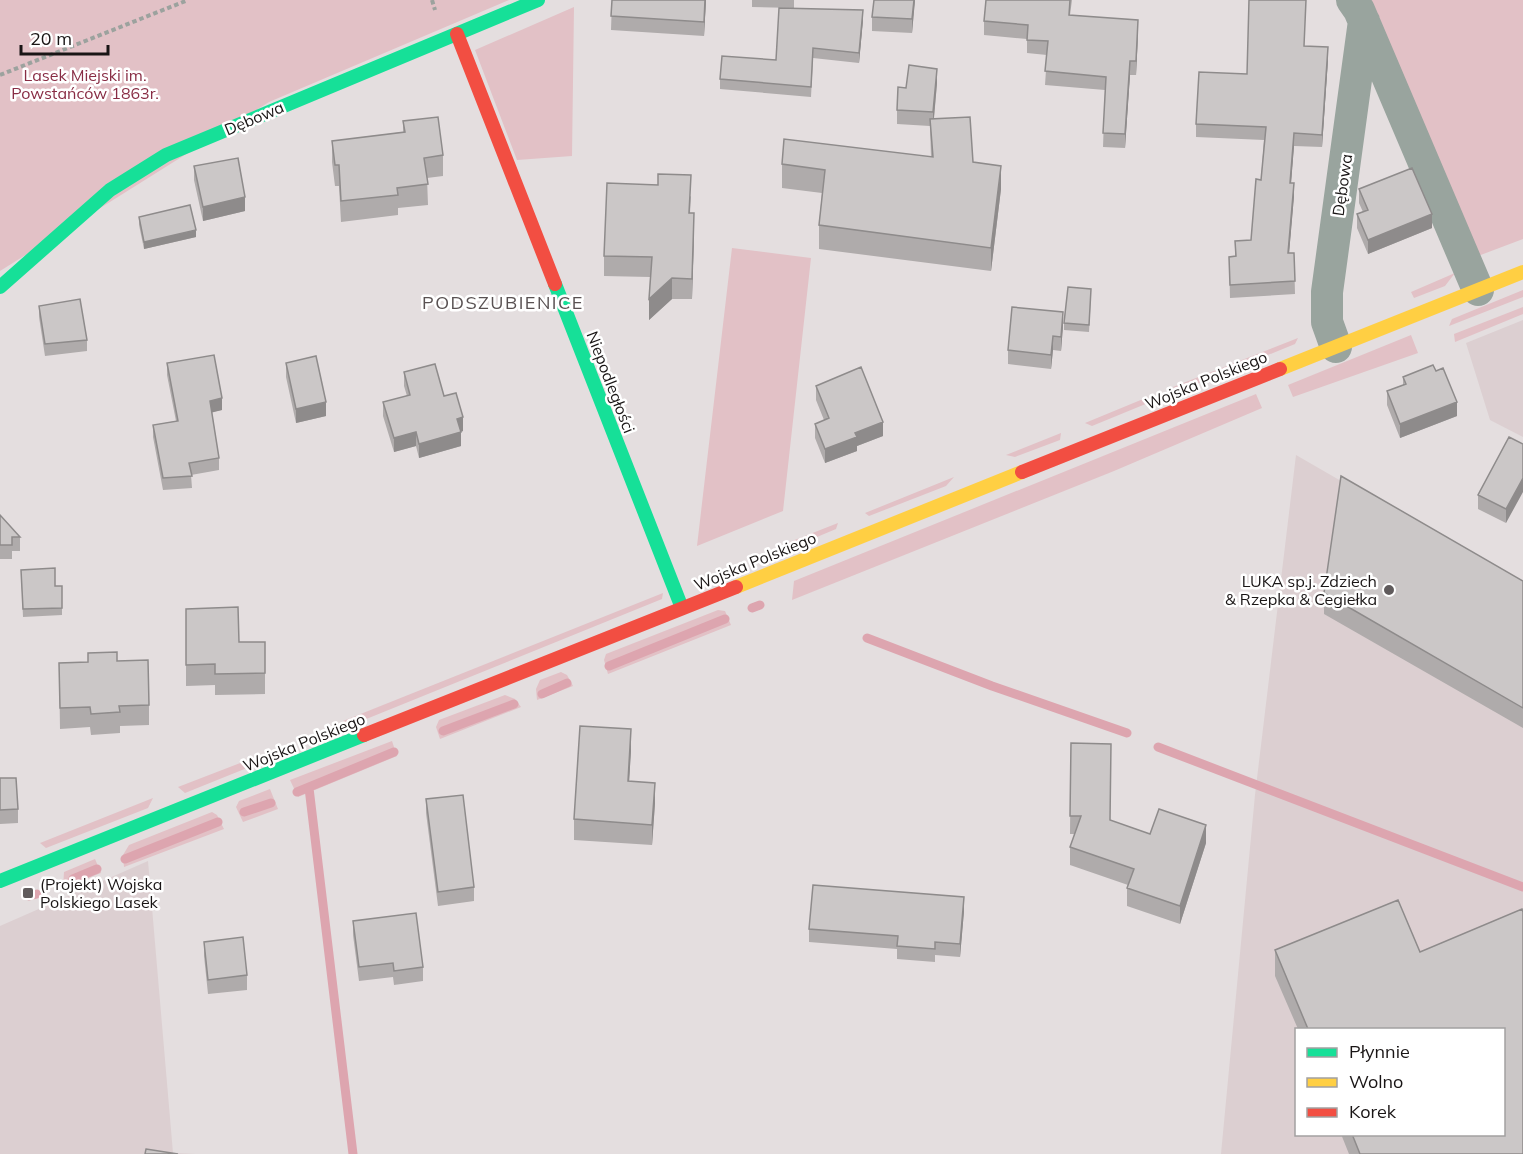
<svg xmlns="http://www.w3.org/2000/svg" width="1523" height="1154" font-family="Mulish,sans-serif">
<rect width="100%" height="100%" fill="#e4dedf"/>
<path fill="#dccfd1" fill-rule="evenodd" d="M1523,320V437L1490,420L1466,343Z
M1296,455L1523,586V1154H1221L1255,795ZM1296,1030H1504V1134H1296Z
M148,861L173,1153L196,1154H0V926Z"/>
<path fill="#e2c1c6" d="M0,0H509L269,102L0,271Z
M1371,0H1523V239L1478,256Z
M574,7L572,156L517,160L475,50Z
M732,248L811,258L783,511L697,546Z
M1455,273L1445,286L1414,298L1411,292Z
M1523,290V297L1449,326L1452,319Z
M1523,307V314L1455,342L1454,334Z
M1411,335L1418,353L1293,397L1288,385Z
M1298,338L1295,344L1177,392L1173,387Z
M1256,394L1262,408L1114,471L792,600L794,581Z
M1148,397V403L1092,426L1085,423Z
M1061,433L1060,440L1015,457L1006,455Z
M954,477L946,486L869,516L865,513Z
M838,523L836,529L793,547L787,543Z
M663,593L662,599L349,726L343,721Z
M718,610L725,611L731,625L608,674L604,660L606,654Z
M561,672L567,675L573,686L537,700L536,689L540,680Z
M505,695L515,699L521,707L440,739L436,727L439,720Z
M392,741L397,756L298,797L290,780Z
M248,760L247,768L185,793L178,787Z
M270,789L278,809L243,822L236,807L239,801Z
M153,798L148,808L46,848L40,843Z
M212,812L217,815L224,829L124,867L123,855L129,845Z
M95,859L101,873L63,888L64,872Z"/>
<g fill="none" stroke-linecap="round" stroke-linejoin="round">
<path stroke="#dda5af" stroke-width="9" d="M752,608L760,605
M867,638L992,686L1127,733
M609,666L725,619
M542,694L567,683
M443,731L514,704
M1158,747L1523,887
M309,788L353,1154
M297,792L394,752
M244,812L271,803
M125,859L218,822
M73,879L97,869
M29,896L37,894"/>
<path stroke="#9ca29e" stroke-width="4" stroke-dasharray="4.5 3" stroke-linecap="butt" d="M432,0L435,10
M0,75L188,0"/>
<path stroke="#99a49e" stroke-width="32" d="M1352,0L1359,10L1478,290
M1336,347L1327,322V292L1364,21"/>
<path stroke="#16e098" stroke-width="14" d="M555,284L682,608
M0,287L110,190L166,155L538,0
M0,881L364,735"/>
<path stroke="#ffcf43" stroke-width="14" d="M1280,369L1523,272
M736,587L1022,472"/>
<path stroke="#f24e42" stroke-width="14" d="M457,34L555,284
M1022,472L1280,369
M364,735L736,587"/>
</g>
<path fill="#afabab" d="M612,0H706L704,36L611,30Z
M752,0H794V8L752,7Z
M874,0H915L912,33L872,31V17Z
M986,0H1072L1070,15L1138,33L1136,75H1130L1125,148L1103,147L1105,90L1045,85L1047,55L1027,53V39L984,35V21Z
M863,20L859,63L813,58L811,97L720,89V79L776,60Z
M1304,46L1328,60L1322,147L1294,146L1291,183L1294,196L1289,253H1294L1295,294L1230,298L1229,257H1235V241L1251,240L1261,180L1264,140L1196,137V124L1247,74Z
M937,83L934,119L973,162L1001,189L991,271L819,249V225L822,193L782,188V164L931,157L930,126L897,124V110L906,88Z
M403,121L443,155V176L427,178L428,205L398,208V215L341,222L339,186H335L332,162V141L403,132Z
M194,166L245,211L203,221L194,180Z
M1359,189L1432,228L1368,254L1357,228V214L1363,212L1359,203Z
M691,196L690,213L694,233L692,299H672L649,320L650,277L604,276V256Z
M139,217L196,237L144,249L139,225Z
M1091,296L1089,332L1064,330V323Z
M39,306L87,340V351L45,356L39,317Z
M1063,326L1061,351L1053,350L1051,369L1008,364V350Z
M167,363L222,410L212,412L219,458V470L191,475L192,488L163,490L153,437V425L176,421L167,375Z
M286,363L326,416L296,423L286,377Z
M404,372L444,396L463,431L461,432V446L419,458L416,446L394,452L383,416V402L407,396L404,386Z
M1403,377L1457,416L1400,438L1387,405V391L1403,385Z
M816,386L883,436L857,446V451L825,463L815,438V424L824,420L816,400Z
M1523,444L1506,523L1478,509V495Z
M0,515L20,537V551H12V559H0Z
M21,570L55,586L62,608V615L23,617Z
M1523,581V728L1324,614V593Z
M186,609L239,642H265V694L215,695V685L186,686Z
M88,653L117,661L149,705V725L120,726V733L91,735L90,727L60,729L59,663L88,662Z
M1071,743L1110,821L1150,834L1206,843L1180,924L1127,906V888L1128,885L1070,865V847L1075,834H1070Z
M631,750L629,781L655,803L652,845L574,840V819Z
M0,778L18,809V823L0,824Z
M426,799L474,887V901L438,906L426,813Z
M1398,900L1420,952L1522,909L1523,912V1154H1349L1341,1134H1503V1029H1298L1275,976V950Z
M964,911L960,957L935,955V962L897,959V949L809,942V929Z
M353,921L423,967V981L394,985L393,977L359,981L353,935Z
M204,942L247,975V990L208,994L204,956Z"/>
<path fill="#8e8b8b" d="M705,0H706L704,36V22Z
M914,0H915L912,33V19Z
M863,10V20L859,63V53Z
M1138,20V33L1136,75V61Z
M1328,47V60L1322,147V135Z
M1130,61V75L1125,148V134Z
M937,69V83L933,127V112Z
M1294,133V146L1290,196V183Z
M1001,166V189L991,271V248Z
M1294,183V196L1288,266V253Z
M245,197V211L203,221V207Z
M694,213V233L692,299V279Z
M1432,214V228L1368,254V240Z
M196,230V237L144,249V242Z
M672,278V299L649,320V299Z
M1063,312V326L1061,351V337Z
M1053,336V350L1051,369V355Z
M222,398V410L210,413V401Z
M326,402V416L296,423V409Z
M1457,402V416L1400,438V424Z
M463,417V431L457,433V419Z
M883,422V436L857,446V451L825,463V449L855,433Z
M416,432V446L394,452V438Z
M461,432V446L419,458V444Z
M1523,478V492L1506,523V509Z
M631,729V750L628,801V781Z
M655,783V803L652,845V825Z
M1206,825V843L1180,924V906Z
M964,897V911L960,957V944Z"/>
<path fill="#cbc7c7" stroke="#8e8b8b" stroke-width="1.5" d="M612,0H705L704,22L611,16Z
M874,0H914L912,19L872,17Z
M986,0H1070L1069,15L1138,20L1136,61H1130L1125,134L1103,133L1106,77L1045,71L1048,41L1027,40L1028,25L984,21Z
M1249,0H1306L1304,46L1328,47L1322,135L1294,133L1290,183H1294L1288,253H1294L1295,281L1230,285L1229,257L1236,256L1235,241L1251,240L1256,179L1261,180L1266,127L1196,124L1199,72L1247,74Z
M779,8L863,10L859,53L813,48L811,87L720,79L722,56L776,60Z
M909,65L937,69L933,112L897,110L898,87L906,88Z
M438,117L443,155L424,158L428,184L397,188L398,195L341,201L339,165H335L332,141L405,132L403,121Z
M970,117L973,162L1001,166L991,248L819,225L825,170L782,164L784,139L933,157L930,119Z
M238,158L245,197L203,207L194,166Z
M1412,168L1432,214L1368,240L1357,214L1368,210L1359,189Z
M658,174L691,175L689,213H694L692,279L672,278L649,299L652,257L604,256L607,183L658,185Z
M190,205L196,230L144,242L139,217Z
M1068,287L1091,289L1089,325L1064,323Z
M80,299L87,340L45,344L39,306Z
M1012,307L1063,312L1061,337L1053,336L1051,355L1008,350Z
M214,355L222,398L210,401L219,458L189,463L192,476L163,478L153,425L178,421L167,363Z
M316,356L326,402L296,409L286,363Z
M435,364L444,396L456,393L463,417L457,419L461,432L419,444L416,432L394,438L383,402L410,395L404,372Z
M1433,365L1436,371L1443,368L1457,402L1400,424L1387,391L1406,384L1403,377Z
M861,367L883,422L855,433L857,437L825,449L815,424L829,418L816,386Z
M1509,437L1523,444V478L1506,509L1478,495Z
M1341,476L1523,581V708L1324,593Z
M0,515L20,537H12V545H0Z
M55,568V586H62V608L23,609L21,570Z
M238,607L239,642H265V673L215,674V664L186,665V609Z
M117,652V661L148,660L149,705L119,706L120,712L91,714L90,707L60,708L59,663L88,662V653Z
M580,726L631,729L628,781L655,783L652,825L574,819Z
M1071,743L1111,744L1110,820L1150,834L1159,809L1206,825L1180,906L1127,888L1134,869L1070,847L1081,816H1070Z
M0,778H16L18,809L0,810Z
M463,795L474,887L438,892L426,799Z
M813,885L964,897L960,944L935,942V949L897,946L898,936L809,929Z
M1398,900L1420,952L1522,909L1523,912V1154H1360L1352,1134H1503V1029H1308L1275,950Z
M416,913L423,967L394,971L393,963L359,967L353,921Z
M243,937L247,975L208,980L204,942Z
M146,1149L178,1154H145Z"/>
<g fill="#605b5c" stroke="#fff" stroke-width="2">
<circle cx="1389" cy="590" r="6"/>
<rect x="22" y="887" width="12" height="12" rx="3"/>
</g>
<g text-anchor="middle" stroke-width="5" stroke-linejoin="round" paint-order="stroke">
<g font-size="16" fill="#882c44" stroke="#fff">
<text x="85" y="81">Lasek Miejski im.<tspan x="85" dy="18">Powstańców 1863r.</tspan></text>
</g>
<g font-size="16" fill="#191515" stroke="#fff">
<text transform="translate(254 118) rotate(-23)" y="6">Dębowa</text>
<text transform="translate(1342 185) rotate(-82)" y="6">Dębowa</text>
<text transform="translate(1206 380) rotate(-22)" y="6">Wojska Polskiego</text>
<text transform="translate(611 382) rotate(69)" y="6">Niepodległości</text>
<text transform="translate(755 561) rotate(-22)" y="6">Wojska Polskiego</text>
<text transform="translate(304 742) rotate(-22)" y="6">Wojska Polskiego</text>
</g>
<g font-size="16" fill="#191515" stroke="#fff" text-anchor="end">
<text x="1377" y="587">LUKA sp.j. Zdziech<tspan x="1377" dy="18">&amp; Rzepka &amp; Cegiełka</tspan></text>
<text x="40" y="890" text-anchor="start">(Projekt) Wojska<tspan x="40" dy="18">Polskiego Lasek</tspan></text>
</g>
<g font-size="18" letter-spacing="1.5" fill="#595152" stroke="#fff">
<text x="503" y="309">PODSZUBIENICE</text>
</g>
</g>
<rect x="1295" y="1028" width="210" height="108" fill="#ffffff" stroke="#a3a1a1" stroke-width="1.5"/>
<rect x="1307" y="1048" width="30" height="9" fill="#16e098" stroke="#a3a1a1" stroke-width="1.5"/>
<text x="1349" y="1058" font-size="18" fill="#191515">Płynnie</text>
<rect x="1307" y="1078" width="30" height="9" fill="#ffcf43" stroke="#a3a1a1" stroke-width="1.5"/>
<text x="1349" y="1088" font-size="18" fill="#191515">Wolno</text>
<rect x="1307" y="1108" width="30" height="9" fill="#f24e42" stroke="#a3a1a1" stroke-width="1.5"/>
<text x="1349" y="1118" font-size="18" fill="#191515">Korek</text>
<path d="M21 45v9h87v-9" fill="none" stroke="#191515" stroke-width="3"/>
<text x="30" y="45" font-size="18" fill="#191515" stroke="#ffffff" stroke-width="4.5" paint-order="stroke">20 m</text>
</svg>
